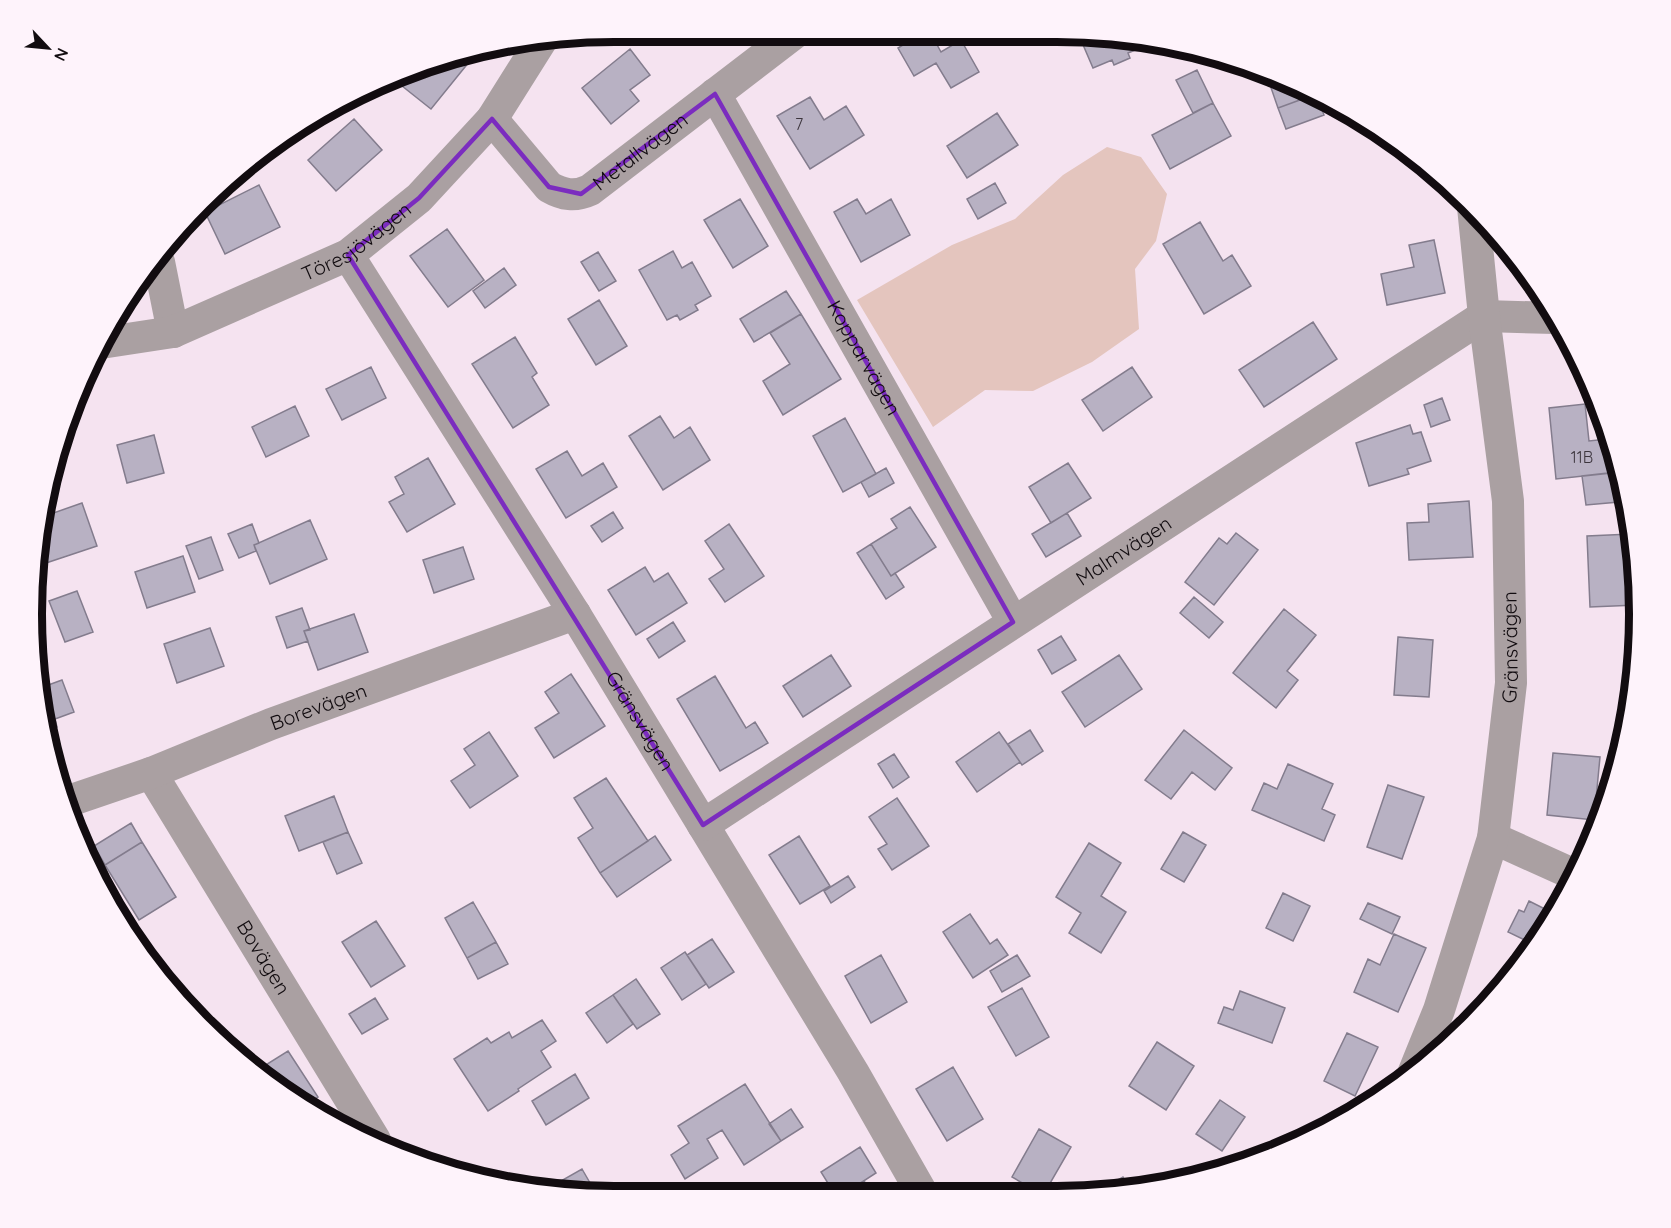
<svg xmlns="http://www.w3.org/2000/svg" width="1671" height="1228" font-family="Quicksand,sans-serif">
<rect width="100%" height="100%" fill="#f5e3f0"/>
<path fill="#e4c5be" d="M1107,147L1141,157L1167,194L1156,241L1135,269L1139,329L1092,362L1033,391L985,390L933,427L857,300L952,245L1015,219L1063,175Z"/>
<path fill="#b8b1c3" stroke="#837c8d" stroke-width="1.5" d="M924,32H930L941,52L961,40L979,72L951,88L936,63L914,76L898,48Z
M1096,33L1136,40L1140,48L1128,53L1130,58L1114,65L1112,60L1093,68L1081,40Z
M630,49L650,75L630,90L639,101L611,124L582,88Z
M459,53L469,62L431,109L397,82L402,77Z
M1197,70L1213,103L1193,113L1176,80Z
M1268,79L1308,97L1278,108Z
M810,97L824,120L846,106L864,135L810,169L777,116Z
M1308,97L1319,102L1324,115L1286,129L1278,108Z
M1213,103L1231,136L1170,169L1152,135Z
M997,113L1018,145L967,178L947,146Z
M354,119L382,150L336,191L308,160Z
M995,183L1006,203L978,219L967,199Z
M259,185L280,227L225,254L205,212Z
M740,199L768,246L733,268L704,220Z
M857,199L866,214L891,199L910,235L861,262L834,212Z
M1200,222L1223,261L1232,255L1251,286L1204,314L1163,244Z
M447,229L484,280L448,307L410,256Z
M1434,240L1445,293L1387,305L1381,274L1414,267L1409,245Z
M673,251L682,268L692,262L711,296L695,305L698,310L680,320L677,315L667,320L639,270Z
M598,252L616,281L599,291L581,262Z
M504,268L516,285L485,308L473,291Z
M786,291L801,314L754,342L740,319Z
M599,300L627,346L596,365L568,319Z
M801,314L841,379L783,415L763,381L790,364L770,333Z
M1313,322L1337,359L1264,407L1239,370Z
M515,337L537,373L532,377L549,405L513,428L472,364Z
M371,367L386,398L342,420L326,389Z
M1132,367L1152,397L1103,431L1082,400Z
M1442,398L1450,420L1431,427L1424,405Z
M1585,404L1589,441L1607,439L1611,473L1556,479L1549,408Z
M295,406L309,436L266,457L252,427Z
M660,416L674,438L690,427L710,460L663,490L629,436Z
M845,418L876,474L843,492L813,436Z
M1410,425L1413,434L1421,432L1431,461L1407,469L1409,474L1369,486L1356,443Z
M154,435L164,473L127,483L117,445Z
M567,451L582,476L603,463L617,487L566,518L536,469Z
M428,458L455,504L407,532L389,502L404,494L395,477Z
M1068,463L1091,498L1051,523L1029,487Z
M886,468L894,483L869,497L861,482Z
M1616,472L1619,502L1586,505L1582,476Z
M1469,501L1473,557L1409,560L1407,523L1429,522L1428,504Z
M82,503L97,546L43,564L39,554L42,517Z
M910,507L936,547L891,576L871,544L897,528L891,519Z
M613,512L623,528L602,542L591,526Z
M1067,513L1081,536L1046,557L1032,534Z
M310,520L327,559L270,584L254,545Z
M252,524L259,543L254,545L256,551L239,558L228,534Z
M729,524L764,576L725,602L709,579L724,569L705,541Z
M1236,533L1258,550L1214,605L1185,582L1219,538L1227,544Z
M1631,534L1638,572L1637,605L1590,607L1587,536Z
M211,537L223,570L199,579L186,546Z
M871,544L891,576L895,573L904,587L886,599L857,553Z
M463,547L474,579L434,593L423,560Z
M183,556L195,592L147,608L135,572Z
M645,567L654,582L668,573L687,603L636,635L608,590Z
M77,591L93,632L65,642L49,601Z
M1194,597L1223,622L1209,638L1180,613Z
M302,608L310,630L304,631L308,641L287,648L276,617Z
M1284,609L1316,635L1287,671L1298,680L1276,708L1233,673Z
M354,614L368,652L318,670L304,631Z
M673,622L685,641L659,658L647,639Z
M34,628L43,652L33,655V652Z
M210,628L224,666L177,683L164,644Z
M1061,636L1076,660L1052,674L1038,650Z
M1398,637L1433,640L1429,697L1394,695Z
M831,655L851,686L803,717L783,686Z
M1119,655L1142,689L1085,727L1062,692Z
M571,674L605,726L554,758L535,728L559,713L545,692Z
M715,676L746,728L755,722L768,743L720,771L677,699Z
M62,680L74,712L55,719L57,727L48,730L40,688Z
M1030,730L1043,751L1022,765L1008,744Z
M1184,730L1232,768L1215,790L1192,772L1171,799L1145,780Z
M489,732L518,776L470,808L451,781L475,765L464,749Z
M999,732L1020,762L977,792L956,762Z
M1553,753L1600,757L1594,820L1547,815Z
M894,754L909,777L893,788L878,764Z
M1288,764L1333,784L1322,809L1335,815L1324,841L1252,810L1264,783L1277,789Z
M606,778L648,841L600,873L578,838L593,828L574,798Z
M1388,785L1424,797L1402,859L1367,847Z
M334,796L348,832L299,851L285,816Z
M897,798L929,846L892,870L878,849L887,844L869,817Z
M131,823L142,842L105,865L94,846Z
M348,832L362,863L337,874L323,842Z
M1183,832L1206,845L1184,882L1161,869Z
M655,836L671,860L617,897L600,873Z
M799,836L830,886L800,904L769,855Z
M142,842L176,897L139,920L105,865Z
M1089,843L1121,863L1101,896L1126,912L1101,953L1069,933L1081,913L1056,897Z
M848,876L855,887L831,903L824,891Z
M1283,893L1310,906L1293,941L1266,928Z
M1529,901L1555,914L1533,944L1508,932L1519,910L1524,912Z
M473,902L496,942L467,958L445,918Z
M1368,903L1400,917L1392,934L1360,919Z
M970,914L990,944L997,939L1008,955L973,978L943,932Z
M376,921L405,966L371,987L342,942Z
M1394,934L1426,948L1398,1012L1354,992L1368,959L1380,965Z
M712,939L734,972L709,988L687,955Z
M496,942L508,964L478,979L467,958Z
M685,952L706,984L682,1000L661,968Z
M881,955L907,1002L871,1023L845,976Z
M1017,955L1030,976L1002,992L990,971Z
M1511,957L1521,962L1498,993L1493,990Z
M636,979L660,1014L637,1029L613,995Z
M1022,988L1049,1037L1016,1056L988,1007Z
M1240,991L1285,1008L1272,1043L1218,1023L1224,1007L1233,1010Z
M613,995L633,1024L607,1043L586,1013Z
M375,998L388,1019L362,1034L349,1014Z
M542,1020L556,1041L541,1051L551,1067L518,1089L519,1091L488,1111L454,1059L487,1038L491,1043L509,1032L512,1038Z
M1347,1033L1378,1047L1355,1096L1324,1081Z
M1157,1042L1194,1066L1166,1110L1129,1086Z
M288,1051L318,1097L305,1106L256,1071Z
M953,1067L983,1119L947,1141L916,1089Z
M575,1074L589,1098L546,1125L532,1101Z
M745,1084L781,1141L744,1165L722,1130L707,1139L718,1158L685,1179L671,1155L689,1143L678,1126Z
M1220,1100L1245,1117L1222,1151L1196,1134Z
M791,1109L803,1127L781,1141L769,1124Z
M1039,1129L1071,1147L1045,1192H1038L1012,1177Z
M860,1147L876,1173L845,1193H834L821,1172Z
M582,1169L597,1195H576L545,1190Z
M1123,1177L1131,1191L1097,1192Z
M864,1181L872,1193H845Z"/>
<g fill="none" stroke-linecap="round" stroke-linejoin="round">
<g stroke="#aaa0a2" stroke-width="32">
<path id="s1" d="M715,94L1013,622"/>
<path id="s2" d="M492,119L549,187C563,195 575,197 590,190L796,32"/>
<path id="s3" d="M348,255L575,614L853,1072L922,1193"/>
<path d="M159,262L173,332"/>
<path id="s4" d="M101,343L173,332L348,255L419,198L492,119L541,41"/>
<path id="s5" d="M151,773L375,1140"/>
<path id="s6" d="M63,803L151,773L271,724L575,614"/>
<path id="s7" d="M703,825L1484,316L1555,318"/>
<path d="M1493,838L1575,875"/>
<path id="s8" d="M1413,1074L1439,1010L1493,838L1511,683L1508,501L1484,316L1473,207"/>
</g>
</g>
<path fill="none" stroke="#7b2cbf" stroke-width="4.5" stroke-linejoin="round" d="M715,94L1013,622L703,825L348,255L419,198L492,119L549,187L581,194Z"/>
<g text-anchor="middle" stroke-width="5" stroke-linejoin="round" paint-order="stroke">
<g font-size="16" fill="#3c353d">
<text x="799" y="130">7</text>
<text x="1582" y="463">11B</text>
</g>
<g font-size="20" fill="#120c10" stroke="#fef3fb">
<text dy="7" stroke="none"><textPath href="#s2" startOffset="195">Metallvägen</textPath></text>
<text dy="7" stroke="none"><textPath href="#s4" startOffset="278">Töresjövägen</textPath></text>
<text dy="7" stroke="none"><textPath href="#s1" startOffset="303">Kopparvägen</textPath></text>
<text dy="7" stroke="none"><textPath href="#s7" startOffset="502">Malmvägen</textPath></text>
<text dy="7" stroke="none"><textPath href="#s8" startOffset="441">Gränsvägen</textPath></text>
<text dy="7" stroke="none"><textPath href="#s6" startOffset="273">Borevägen</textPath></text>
<text dy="7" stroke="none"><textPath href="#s3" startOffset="550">Gränsvägen</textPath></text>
<text dy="7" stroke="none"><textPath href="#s5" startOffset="216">Bovägen</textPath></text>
</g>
</g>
<path d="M0 0H1671V1228H0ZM614 42H1057A572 572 0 0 1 1629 614V614A572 572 0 0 1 1057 1186H614A572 572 0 0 1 42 614V614A572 572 0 0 1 614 42Z" fill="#fef3fb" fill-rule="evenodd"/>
<path fill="none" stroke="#120c10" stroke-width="8" d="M614 42H1057A572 572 0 0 1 1629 614V614A572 572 0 0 1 1057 1186H614A572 572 0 0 1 42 614V614A572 572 0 0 1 614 42Z"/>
<g transform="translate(48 48) rotate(116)" stroke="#fef3fb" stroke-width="4.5" paint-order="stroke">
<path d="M0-4.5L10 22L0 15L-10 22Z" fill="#120c10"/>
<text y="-9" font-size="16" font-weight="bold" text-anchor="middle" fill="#120c10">N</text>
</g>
</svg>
